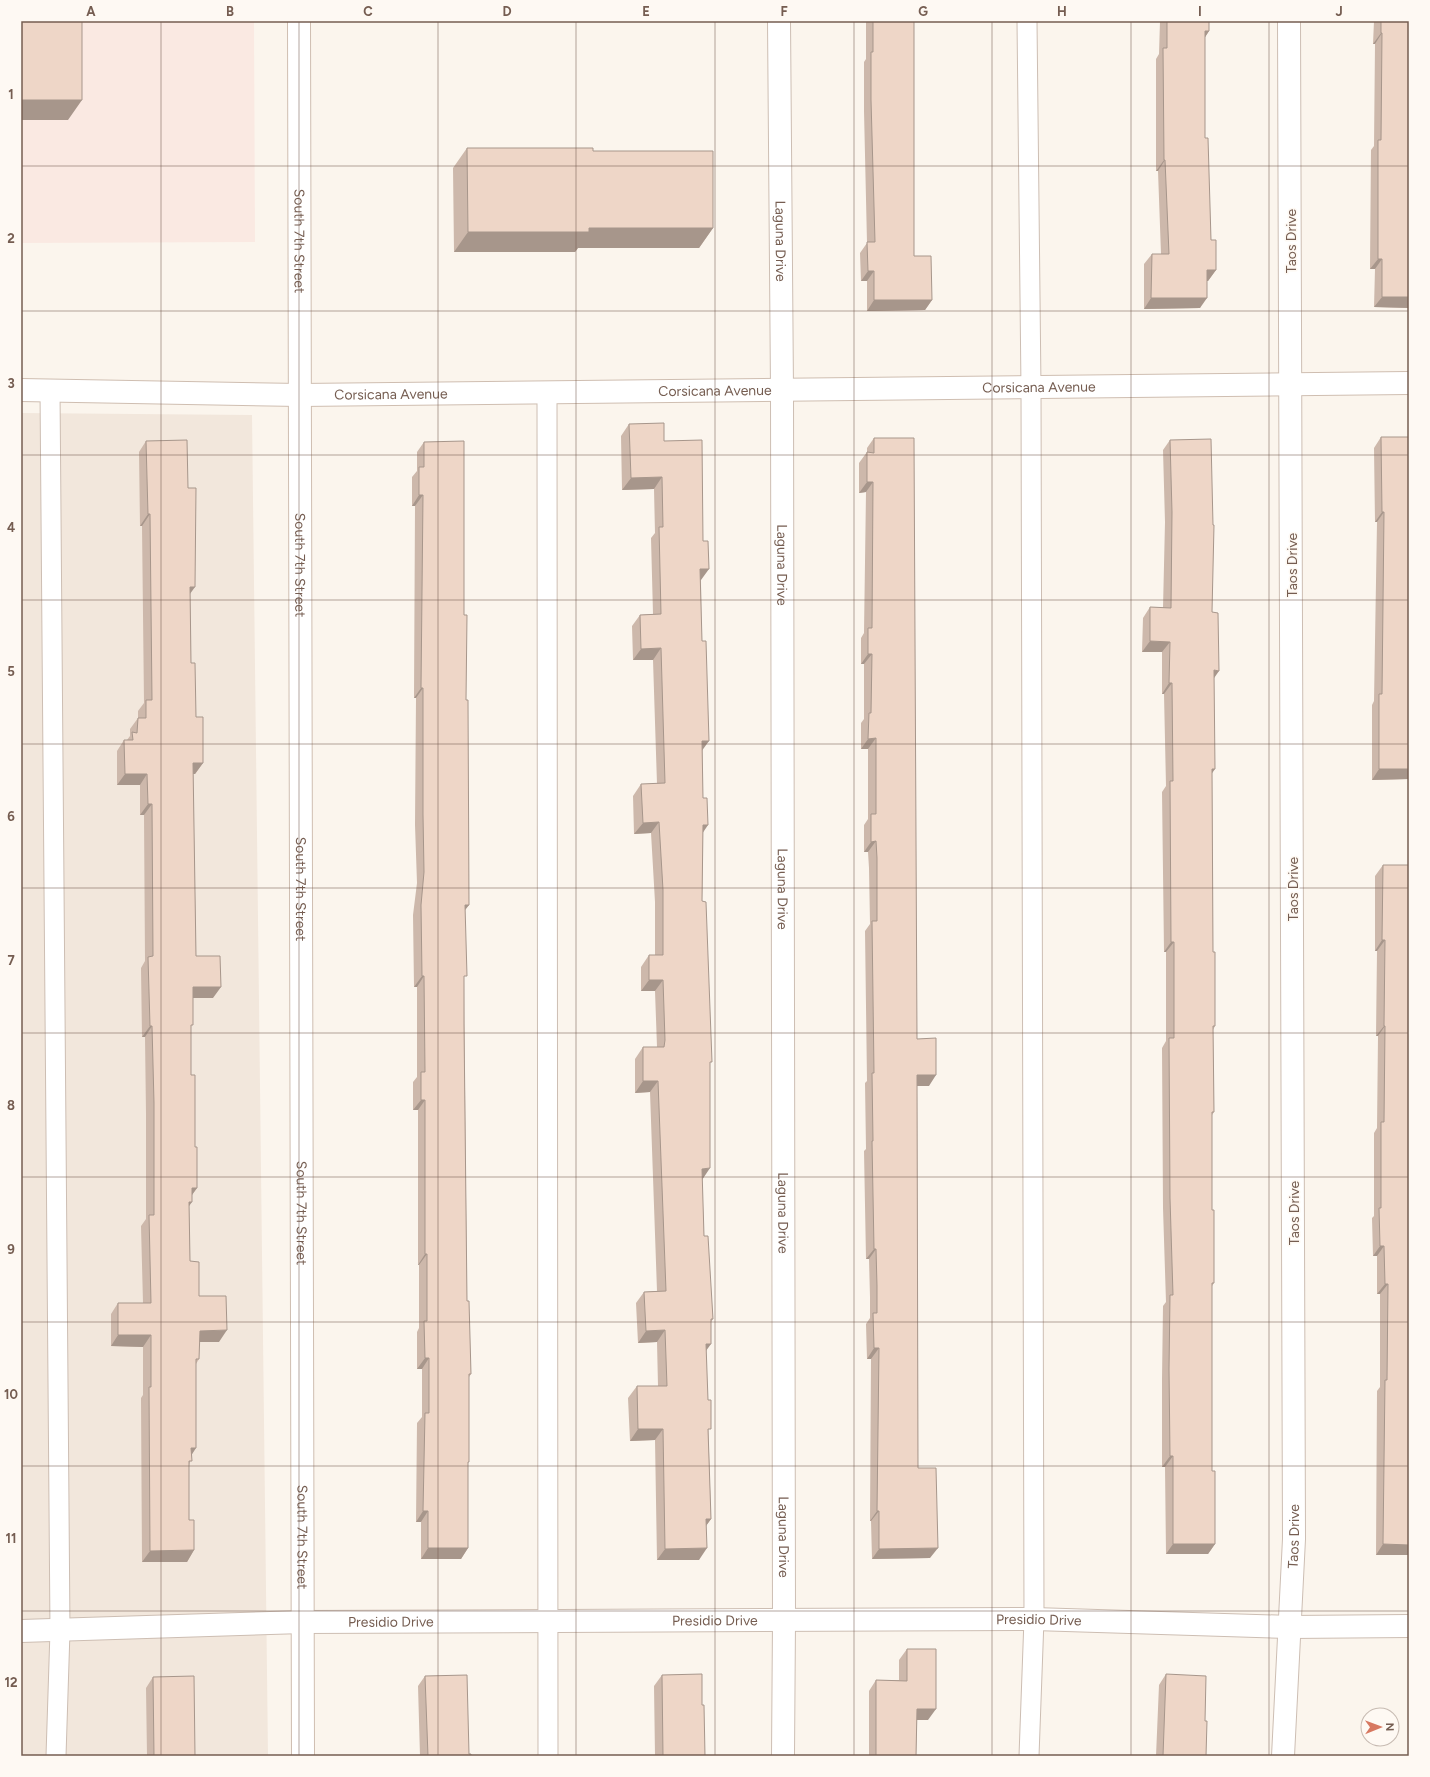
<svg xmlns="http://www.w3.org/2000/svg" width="1430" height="1777" font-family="Figtree,sans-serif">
<rect width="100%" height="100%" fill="#fbf5ed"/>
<path fill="#f2e7dc" d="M21,413L252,415L268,1756H21Z"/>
<path fill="#fae9e2" d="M21,21H254L255,242L21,243Z"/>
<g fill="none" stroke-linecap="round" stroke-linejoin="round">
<defs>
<path id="lane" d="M1027,21L1031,388L1034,1619L1029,1756
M50,390L60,1631L56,1756
M547,392L548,1756"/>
<g id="street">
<path id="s1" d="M779,21L782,390L784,1621L783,1756"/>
<path id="s2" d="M21,1631L303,1622L1034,1619L1290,1627L1409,1626"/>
<path id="s3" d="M1283,1756L1294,1539L1289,21"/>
</g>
<g id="secondary">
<path id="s4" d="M299,21L303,1756"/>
<path id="s5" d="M21,390L300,395L1409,383"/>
</g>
</defs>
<use href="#lane" stroke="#cdbeb3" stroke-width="21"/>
<use href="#street" stroke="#cdbeb3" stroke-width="24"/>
<use href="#secondary" stroke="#cfbeb1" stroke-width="24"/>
<use href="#lane" stroke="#fff" stroke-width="19"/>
<use href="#street" stroke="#fff" stroke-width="22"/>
<use href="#secondary" stroke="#fff" stroke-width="22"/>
</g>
<path fill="#cdb8ab" d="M866,21H914V256L932,300L925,310L867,311V281H861L860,253L867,243L864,111V62L866,59Z
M1160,21H1209V31L1205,37V138L1211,240L1216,270L1208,281H1207L1200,308L1144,309V264L1152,254H1161L1158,171H1156V59L1159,54Z
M1374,21H1409V308L1374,307L1375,269H1370L1371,150L1374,146L1375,44H1373Z
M467,148L593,151L713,228L699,248H578L575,252H454L453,168Z
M629,424L664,441L701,580L703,833L702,901L710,1066L702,1180L704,1236L713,1319L711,1322L706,1351L711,1519L706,1526L699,1560H657L655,1440L630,1441L628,1398L637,1386H658L657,1342L638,1343L636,1303L644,1292L657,1291L650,1092L635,1093V1059L643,1047H657L655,991H641V967L649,955H655V902L651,833L634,834L633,796L641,784H657L653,660H633L632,626L640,615L653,614L651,538L655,533L654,489L622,490L621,436Z
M1381,437H1409V779L1372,780V705L1374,701L1377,522H1375L1374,448Z
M874,438L917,1039L929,1086H917L918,1468L930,1558L872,1559L871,1521H870L871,1359H867L866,1324L870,1318V1297L869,1259H866L864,1151L866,1149L865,1083L867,1081L865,931L870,924L869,868L868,852H864V825L868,819V749H861V723L864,719V664H861V638L864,633L866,492L859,493V463L867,452V448Z
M1170,440L1212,612L1214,678L1212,774L1213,952L1215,1026L1213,1030L1214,1112L1212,1115V1210L1214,1283L1212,1286V1471L1215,1544L1208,1554H1166L1165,1467H1162V1379L1163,1306L1166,1302L1163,1208L1162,1048L1166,1041V952H1164L1162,792L1166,786L1164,694H1162V652H1142L1143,618L1150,607L1163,608L1165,522L1163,450Z
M146,441L190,594L191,663L196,717L203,763L195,774H193L196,956L213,998H193L191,1028V1075L197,1188L192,1195L189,1206L190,1261L199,1296L219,1342H199V1359L196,1364L192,1455L189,1466V1520L194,1550L187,1562H142L141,1398L143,1395V1347L111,1346V1314L118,1303H143L141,1226L146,1219V1114L145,1037H142L141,968L145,961L144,815H140V785H117V751L124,740H127L130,736V729L138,718V711L144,703L142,526H140L139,452Z
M424,442L464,615L466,700L469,905L465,910L464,980L467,1301L471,1374L469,1377L468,1464V1548L461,1559H421V1522H416L417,1423L422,1417V1369H417V1332L419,1328V1265H418V1110H413V1082L417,1077V987H414L413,915L417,883L415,825L416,698H414L415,506H412V477L417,471V452Z
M1383,865L1409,1555H1376L1377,1391L1380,1387V1294H1377V1256H1373L1372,1218L1374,1216V1133L1377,1128L1378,1036H1376L1377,951H1375V876Z
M907,1649L928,1720H917L916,1756H869V1691L876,1680H899V1660Z
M1166,1674L1205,1721L1206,1756H1156L1159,1685Z
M662,1675L702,1705L705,1756H655L654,1686Z
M425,1676L469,1754L471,1756H420L418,1686Z
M153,1677L195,1756H147L146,1688Z"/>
<path fill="#a7968b" d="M1205,31H1209L1202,42Z
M1381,33H1382L1375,44H1373Z
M21,100H82L68,120H21Z
M1164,160H1165L1158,171H1156Z
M589,228H713L699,248H578L575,252H454L468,232Z
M1378,259H1382L1375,269H1370Z
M1207,270H1216L1208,281H1200Z
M868,271H874L867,281H861Z
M1382,297H1409V308L1374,307Z
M1151,298H1207L1200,308L1144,309Z
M874,300H932L925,310L867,311Z
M662,477L654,489L622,490L631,478Z
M867,482H873L866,492L859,493Z
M419,495H423L415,506H412Z
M1382,512H1384L1377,522H1375Z
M148,514H150L142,526H140Z
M700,569H709L701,580H692Z
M190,587H195L187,598Z
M1150,641L1170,642L1162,652H1142Z
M661,648L653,660H633L641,649Z
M868,654H872L864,664H861Z
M1214,670L1219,671L1212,681Z
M1169,683H1172L1164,694H1162Z
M421,688H423L416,698H414Z
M876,738L868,749H861L868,739Z
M702,741H709L701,752Z
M193,763H203L195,774H185Z
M1212,769H1215L1208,779Z
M1379,769H1409V779L1372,780Z
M125,774H147L140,785H117Z
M148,804H152L144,815H140Z
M659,822L651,833L634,834L643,823Z
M703,825H708L700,837Z
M876,841L868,852H864L871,842Z
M465,905H469L461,915Z
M1382,940H1385L1377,951H1375Z
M1171,942H1174L1166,952H1164Z
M422,976H424L417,987H414Z
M649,980H663L655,991H641Z
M193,987H221L213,998H185Z
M150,1026H152L145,1037H142Z
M1384,1026H1385L1378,1036H1376Z
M917,1075H936L929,1086H910Z
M643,1081H658L650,1092L635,1093Z
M421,1100H425L418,1110H413Z
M710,1168L702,1180V1169Z
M192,1188H197L189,1199Z
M189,1202H192L184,1213Z
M1380,1246H1384L1377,1256H1373Z
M874,1249H876L869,1259H866Z
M425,1254H427L419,1265H418Z
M1385,1284H1388L1380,1294H1377Z
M227,1330L219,1342H192L200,1331Z
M665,1330L657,1342L638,1343L646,1331Z
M118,1335H151L143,1347L111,1346Z
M706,1344H711L703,1355Z
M874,1348H879L871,1359H867Z
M425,1358H429L422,1369H417Z
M638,1429H663L655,1440L630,1441Z
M191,1448H196L189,1459Z
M1170,1456H1173L1165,1467H1162Z
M423,1511H428L421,1522H416Z
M877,1511H879L871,1521H870Z
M706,1519H711L703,1530Z
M1173,1544H1215L1208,1554H1166Z
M1383,1544L1409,1545V1555H1376Z
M428,1548H468L461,1559H421Z
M707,1548L699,1560H657L665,1549Z
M938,1548L930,1558L872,1559L879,1549Z
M194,1550L187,1562H142L150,1551Z
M917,1709H936L928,1720H910Z"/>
<path fill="#eed6c7" stroke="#a7968b" d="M21,21H82V100H21Z
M873,21H914V256H931L932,300H874V271H868L867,242H875L871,100V52H873Z
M1167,21H1209V31H1205V138H1208L1211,240H1216V270H1207V298H1151L1152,254H1169L1165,160H1164L1163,48H1167Z
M1381,21H1409V297H1382V259H1378V140H1381L1382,33H1381Z
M467,148H593V151H713V228H589V232H468Z
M664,423V441L702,440L703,541H708L709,569H700L702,641H706L709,741H702L703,798H707L708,825H703L702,901L706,902L712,1062H710V1168L702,1169L704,1236H708L713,1319H711V1344H706L708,1400H711V1429H708L711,1519H706L707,1548L665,1549L663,1429H638L637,1386H667L665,1330L646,1331L644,1292L666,1291L658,1081H643V1047H664L665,1040L663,980H649V955H663V890L659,822L643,823L641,784L665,783L661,648L641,649L640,615L661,614L659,527H663L662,477L631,478L629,424Z
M1381,437H1409V769H1379V694H1382L1384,512H1382Z
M874,438H914L917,1039L936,1038V1075H917L918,1468H936L938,1548L879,1549V1511H877L879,1348H874L873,1313H877V1286L876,1249H874L872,1141H873L872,1073H874L872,921H877V858L876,841L871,842V814H876V738L868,739L869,713H871L872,654H868V628H872L873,482H867V452L874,453Z
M1211,439L1213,525H1214L1212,612L1218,613L1219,671L1214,670L1215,769H1212L1213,952H1215V1026H1213L1214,1112H1212V1210H1214V1283H1212V1471H1215V1544H1173V1456H1170L1169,1369L1170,1295H1173L1170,1198L1169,1038H1174V942H1171L1170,781H1173L1172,683H1169L1170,642L1150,641V607L1171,608L1172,512L1170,440Z
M187,440L188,488H196L195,587H190L191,663H195L196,717H203V763H193L196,956H220L221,987H193V1025H191V1075H195V1147H197V1188H192V1202H189L190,1261L199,1262V1296H226L227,1330L200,1331L199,1359H196V1448H191L192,1461H189V1520H194V1550L150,1551L149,1387H151V1335H118V1303H151L149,1215H154V1103L152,1026H150L148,957L153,956L152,804H148L147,774H125L124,740H133L132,732L137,733L138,718H146V700H152L150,514H148L146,441Z
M464,441V615H467L466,700H468L469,905H465L467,976H464V1024L467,1301H469L471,1374H469V1462H468V1548H428V1511H423L425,1413H429V1358H425L424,1321H427V1254H425V1100H421V1072H425L424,976H422L421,905L424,872L423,815V688H421L423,495H419V467H424V442Z
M1383,865H1409V1545L1383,1544L1385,1380H1387L1388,1284H1385L1384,1246H1380L1379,1208H1381V1122H1384L1385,1026H1384L1385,940H1382Z
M907,1649H936V1709H917L916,1756H876V1680L907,1681Z
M702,1674V1705H704L705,1756H663L662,1675Z
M1166,1674L1206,1676L1205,1721H1207L1206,1756H1163Z
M467,1675L469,1754H471V1756H428L425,1676Z
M194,1676L195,1756H154L153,1677Z"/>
<path fill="none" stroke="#755d51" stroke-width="1" stroke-opacity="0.55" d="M161,21V1756M299,21V1756M438,21V1756M576,21V1756M715,21V1756M854,21V1756M992,21V1756M1131,21V1756M1269,21V1756M21,166H1409M21,311H1409M21,455H1409M21,600H1409M21,744H1409M21,888H1409M21,1033H1409M21,1177H1409M21,1322H1409M21,1466H1409M21,1611H1409"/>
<g text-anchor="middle" stroke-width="3" stroke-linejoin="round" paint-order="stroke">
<g font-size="14" fill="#755d51" stroke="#fef9f3">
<text dy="5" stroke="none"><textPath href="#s4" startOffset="220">South 7th Street</textPath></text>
<text dy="5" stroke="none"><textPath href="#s1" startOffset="220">Laguna Drive</textPath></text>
<text transform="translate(1291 241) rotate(-90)" y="5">Taos Drive</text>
<text dy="5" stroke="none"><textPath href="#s5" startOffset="1018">Corsicana Avenue</textPath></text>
<text dy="5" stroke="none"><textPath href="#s5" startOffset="694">Corsicana Avenue</textPath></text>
<text dy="5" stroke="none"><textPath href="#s5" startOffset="370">Corsicana Avenue</textPath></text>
<text dy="5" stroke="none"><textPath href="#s1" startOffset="544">Laguna Drive</textPath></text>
<text dy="5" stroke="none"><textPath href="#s4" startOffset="544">South 7th Street</textPath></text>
<text transform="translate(1292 565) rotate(-90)" y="5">Taos Drive</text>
<text dy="5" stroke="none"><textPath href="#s4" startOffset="868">South 7th Street</textPath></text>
<text dy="5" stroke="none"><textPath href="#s1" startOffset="868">Laguna Drive</textPath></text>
<text transform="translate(1293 889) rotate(-90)" y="5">Taos Drive</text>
<text dy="5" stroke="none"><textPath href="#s4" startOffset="1192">South 7th Street</textPath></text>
<text dy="5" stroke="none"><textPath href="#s1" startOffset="1192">Laguna Drive</textPath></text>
<text transform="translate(1294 1213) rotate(-90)" y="5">Taos Drive</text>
<text dy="5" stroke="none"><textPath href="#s4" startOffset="1516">South 7th Street</textPath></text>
<text dy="5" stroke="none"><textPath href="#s1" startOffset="1516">Laguna Drive</textPath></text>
<text dy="5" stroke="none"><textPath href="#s3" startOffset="220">Taos Drive</textPath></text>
<text dy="5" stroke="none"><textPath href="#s2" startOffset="1018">Presidio Drive</textPath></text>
<text dy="5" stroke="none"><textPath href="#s2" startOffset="694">Presidio Drive</textPath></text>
<text dy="5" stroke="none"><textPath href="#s2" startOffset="370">Presidio Drive</textPath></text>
</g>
</g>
<rect width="1430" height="1777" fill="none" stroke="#fef9f3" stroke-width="44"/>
<g transform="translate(1380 1727) rotate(89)"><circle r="19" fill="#fef9f3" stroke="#c7bbb2"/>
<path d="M0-3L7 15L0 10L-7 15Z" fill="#d77860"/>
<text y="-6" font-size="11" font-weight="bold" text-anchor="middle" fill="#755d51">N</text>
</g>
<rect x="22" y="22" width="1386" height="1733" fill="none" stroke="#755d51" stroke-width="1.5"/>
<g font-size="13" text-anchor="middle" font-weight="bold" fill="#755d51">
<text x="91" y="16">A</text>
<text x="230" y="16">B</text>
<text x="368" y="16">C</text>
<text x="507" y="16">D</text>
<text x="646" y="16">E</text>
<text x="784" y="16">F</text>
<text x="923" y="16">G</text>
<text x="1062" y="16">H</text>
<text x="1200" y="16">I</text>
<text x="1339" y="16">J</text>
<text x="11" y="99">1</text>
<text x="11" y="243">2</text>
<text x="11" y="388">3</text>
<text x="11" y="532">4</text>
<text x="11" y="676">5</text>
<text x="11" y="821">6</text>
<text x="11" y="965">7</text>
<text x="11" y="1110">8</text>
<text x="11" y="1254">9</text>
<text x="11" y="1399">10</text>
<text x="11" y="1543">11</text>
<text x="11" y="1687">12</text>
</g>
</svg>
